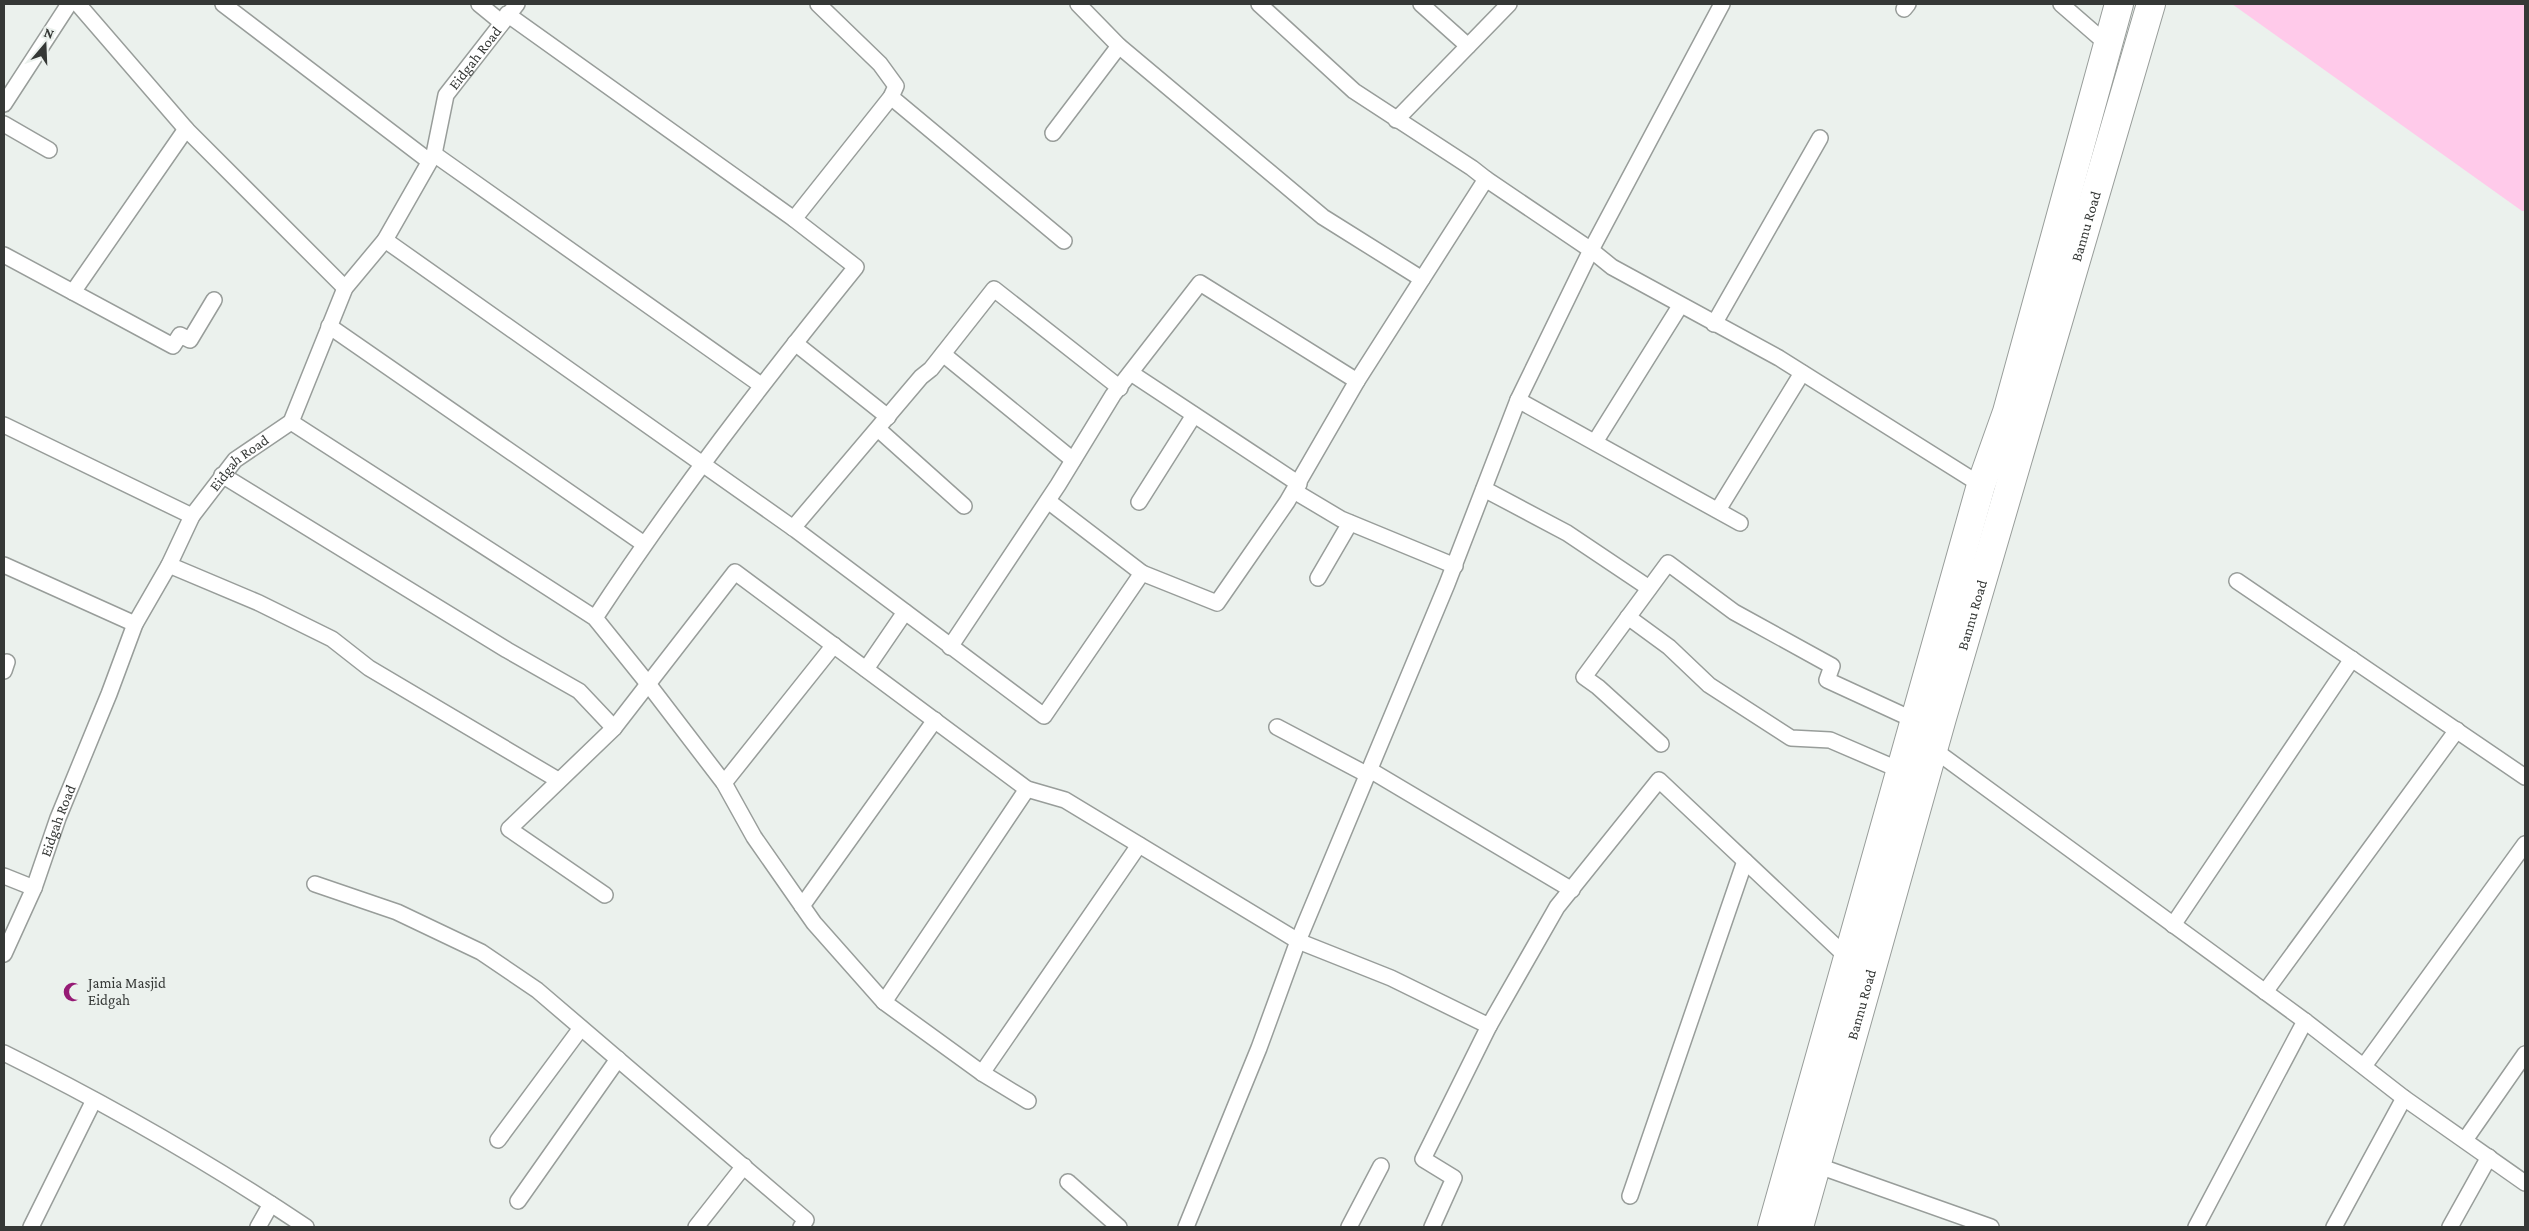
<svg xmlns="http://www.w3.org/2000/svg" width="2529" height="1231" font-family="'Crimson Pro',serif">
<rect width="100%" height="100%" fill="#ebf1ed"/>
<path fill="#ffcaea" d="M2232,4H2525V211H2522Z"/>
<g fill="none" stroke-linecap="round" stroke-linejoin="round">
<defs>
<g id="street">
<path d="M78,4L186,129L345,288"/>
<path d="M223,4L429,161"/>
<path d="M479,4L501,22"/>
<path d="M1078,4L1119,46L1323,217L1422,279"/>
<path d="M1259,4L1354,91L1472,168L1486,179"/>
<path d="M1421,4L1468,46"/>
<path d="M1722,4L1591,250L1612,267L1779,358L1981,485"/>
<path d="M2061,4L2107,44"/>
<path d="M1904,9L1908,4"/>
<path d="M507,14L794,219L856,267C764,381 675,496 595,618"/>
<path d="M891,97L1064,241"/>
<path d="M4,104L69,4"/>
<path d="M1396,120L1509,4"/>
<path d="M4,124L49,150"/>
<path d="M1053,133L1119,46"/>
<path d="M434,154L761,385"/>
<path d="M794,219L891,97L896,86L880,64L818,4"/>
<path d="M385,240L796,530L1044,716L1142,573L1217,603L1287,502L1357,381L1486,179L1591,250L1518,400L1447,584L1298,941L1259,1048L1186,1227"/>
<path d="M4,255L173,346L180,335L190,340L214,300"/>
<path d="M73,292L186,129"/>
<path d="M1714,324L1820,138"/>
<path d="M329,326L644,544"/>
<path d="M795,343L888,417"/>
<path d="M943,354L1073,460"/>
<path d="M1131,373L1299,484"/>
<path d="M1518,400L1740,523"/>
<path d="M291,422L595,618L649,685L724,783L754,837L814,923L884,1002L1027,789"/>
<path d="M4,425L192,516"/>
<path d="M878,429L964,506"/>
<path d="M1595,442L1680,306"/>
<path d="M222,475L507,650L579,691L614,728"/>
<path d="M1484,489L1567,533L1649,588"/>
<path d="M1294,491L1341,519L1455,566"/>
<path d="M1048,501L1142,573"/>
<path d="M1139,502L1194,415"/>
<path d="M1718,510L1802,373"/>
<path d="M793,528L921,377L931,369L994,289L1120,388"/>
<path d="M4,565L135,624"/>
<path d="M169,565L259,603L332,639L369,668L558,780"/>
<path d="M1318,578L1350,523"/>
<path d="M2237,581L2525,777"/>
<path d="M1628,617L1669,647L1709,685L1791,738L1830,740L1902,771"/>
<path d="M950,647L1058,485L1113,395L1200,283L1357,381"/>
<path d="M866,669L905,612"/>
<path d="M4,671L7,662"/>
<path d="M1277,727L1368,775"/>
<path d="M1661,744L1598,687L1584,677L1668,563L1734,612L1832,666L1827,680L1916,721"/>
<path d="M1933,749L2305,1021L2404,1098L2525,1183"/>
<path d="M1370,770L1572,890"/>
<path d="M724,783L834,645"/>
<path d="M4,876L34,888"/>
<path d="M315,884L397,912L481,952L537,990L806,1220L801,1227"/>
<path d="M605,895L509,829L614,728L735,572L1027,789L1065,800L1298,941L1391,978L1489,1026L1557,907L1659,780L1848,958"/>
<path d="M802,906L935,720"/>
<path d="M2173,925L2352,659"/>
<path id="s1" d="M4,954L34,888L58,818L109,694L135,624L169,565L192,516L235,460L291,422L345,288L385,240L434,154L446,95L517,4"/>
<path d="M2265,992L2457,730"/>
<path d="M884,1002L982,1073L1028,1101"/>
<path d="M4,1053C107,1104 210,1163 306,1227"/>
<path d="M2364,1066L2525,844"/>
<path d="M982,1073L1139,845"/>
<path d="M498,1140L581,1028"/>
<path d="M2465,1140L2525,1054"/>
<path d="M1816,1165L1991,1227"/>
<path d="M1068,1182L1119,1227"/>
<path d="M1630,1196L1745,861"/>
<path d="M518,1201L618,1059"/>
<path d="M31,1227L94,1100"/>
<path d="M258,1227L271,1204"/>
<path d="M696,1227L744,1166"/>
<path d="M1349,1227L1381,1166"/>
<path d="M1432,1227L1454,1178L1423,1159L1489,1026"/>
<path d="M2196,1227L2305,1021"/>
<path d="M2334,1227L2404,1098"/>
<path d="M2450,1227L2489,1157"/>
</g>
<g id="highway">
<path d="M1772,1227L1981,485L2007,412L2119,4"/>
<path id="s2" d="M1799,1227L1942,718L2151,4"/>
</g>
</defs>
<use href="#street" stroke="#989d9a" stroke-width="18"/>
<use href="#highway" stroke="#989d9a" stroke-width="30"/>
<use href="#street" stroke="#fff" stroke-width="15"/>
<use href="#highway" stroke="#fff" stroke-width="28"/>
</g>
<defs>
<symbol id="mosque-bare" viewBox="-9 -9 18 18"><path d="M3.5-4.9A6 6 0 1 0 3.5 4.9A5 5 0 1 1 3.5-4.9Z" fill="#961b75" stroke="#ebf1ed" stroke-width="2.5" paint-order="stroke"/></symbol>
</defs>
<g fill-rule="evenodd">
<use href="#mosque-bare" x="59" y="978" width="28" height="28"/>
</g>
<g text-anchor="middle" stroke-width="4" stroke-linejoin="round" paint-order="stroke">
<g font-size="15" fill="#353836" stroke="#ebf1ed">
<text dy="5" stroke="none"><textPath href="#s1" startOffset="1029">Eidgah Road</textPath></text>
<text dy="5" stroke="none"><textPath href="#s2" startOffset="1041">Bannu Road</textPath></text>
<text dy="5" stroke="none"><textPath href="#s1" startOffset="549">Eidgah Road</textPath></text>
<text dy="5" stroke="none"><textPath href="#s2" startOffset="636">Bannu Road</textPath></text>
<text dy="5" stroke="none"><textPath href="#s1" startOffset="144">Eidgah Road</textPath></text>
<text dy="5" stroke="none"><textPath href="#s2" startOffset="231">Bannu Road</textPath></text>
</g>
<g font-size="15" fill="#353836" stroke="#ebf1ed" text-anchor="start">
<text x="88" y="988">Jamia Masjid<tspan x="88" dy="17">Eidgah</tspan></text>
</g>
</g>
<rect width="2529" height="1231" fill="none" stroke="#353836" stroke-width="10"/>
<g transform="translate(45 45) rotate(19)" stroke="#ebf1ed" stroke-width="4" paint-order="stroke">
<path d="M0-4L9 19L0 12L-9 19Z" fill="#353836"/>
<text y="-8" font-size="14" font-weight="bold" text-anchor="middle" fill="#353836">N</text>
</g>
</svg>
